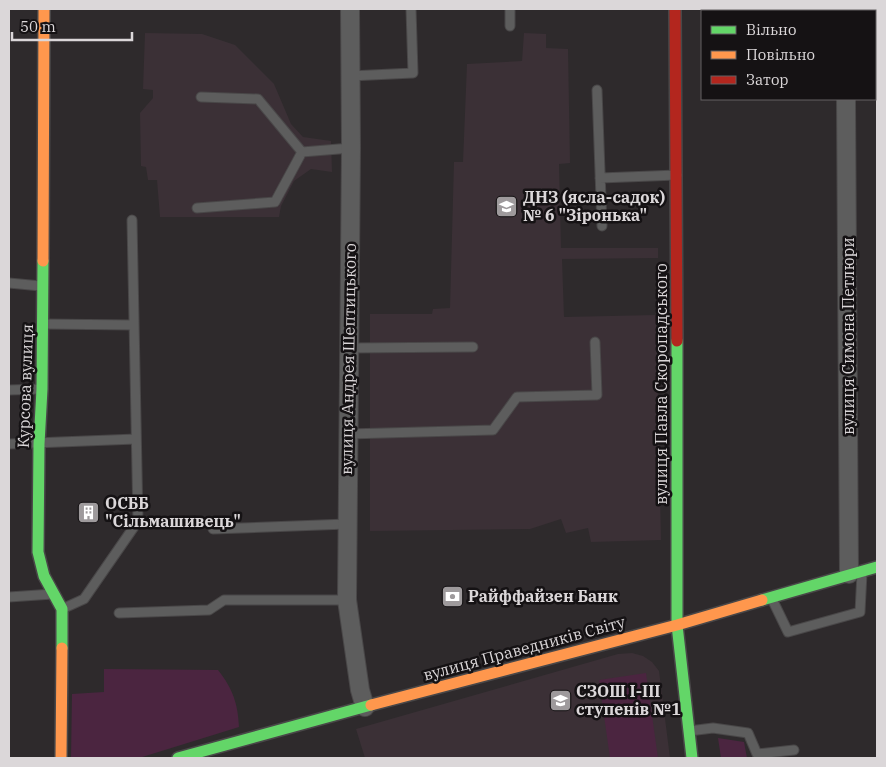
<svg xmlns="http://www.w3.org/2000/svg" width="886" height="767" font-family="'IBM Plex Serif',serif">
<rect width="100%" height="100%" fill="#2e2a2c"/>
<path fill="#3b3036" d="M145,33L202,34L235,45L274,84L291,124L303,137L331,141L332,172L311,169L294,181L281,206L279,217H160L157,180H148L146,167L141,166L140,113L153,98V90L143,89Z
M524,33L546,34V48L568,49L570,163L559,164L561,248H658V258L562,259L564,317L656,315L661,540L591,542L588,528L566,533L561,519L530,529L370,531V314H432L433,309L450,308L454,162H463L467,64L522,61Z
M632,653L643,656L652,662L659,671L670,758H365L356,729L618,654Z"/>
<path fill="#4b2540" d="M104,669L218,670C233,689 238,704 239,727L139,758H71L72,694L104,692Z
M646,673L658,758H610L599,680Z
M718,738L744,742L747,758H721Z"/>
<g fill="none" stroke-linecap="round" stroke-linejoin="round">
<defs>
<path id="lane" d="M510,9V26
M350,76L413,73L411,9
M597,90L602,226
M201,97L258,99L302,152
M600,178L677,175
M197,208L275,202L302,152L351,148
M9,283L41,286
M43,324L134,325
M349,348L473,347
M9,390L42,389
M348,434L493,430L517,397L597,395L595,342
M9,444L136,439
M213,529L347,524
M9,597L53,594
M772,599L788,632L860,612L862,573
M62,609L84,599L138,521L132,220
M119,613L209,610L224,600H347
M689,731L713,728L748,733L757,754L794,750"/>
<path id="street" d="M350,9L351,148L347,600L360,690L365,707
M846,9V11
M846,99L849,574"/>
<path id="fast" d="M43,261L42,389L39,444L38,552L44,576L62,609V648
M677,341V625L692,758
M762,600L877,567
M178,758L371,705"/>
<path id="slow" d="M43,261L44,9
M371,705L677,625L762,600
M61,758L62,648"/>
<path id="jam" d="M675,9L677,341"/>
</defs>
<use href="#lane" stroke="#494748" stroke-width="11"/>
<use href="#street" stroke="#494748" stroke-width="20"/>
<use href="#fast" stroke="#494748" stroke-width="14"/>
<use href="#slow" stroke="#494748" stroke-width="14"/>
<use href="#jam" stroke="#494748" stroke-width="14"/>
<use href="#lane" stroke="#5d5d5d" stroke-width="9"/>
<use href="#street" stroke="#5d5d5d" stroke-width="18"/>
<use href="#fast" stroke="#63d668" stroke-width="11"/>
<use href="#slow" stroke="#ff974d" stroke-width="11"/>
<use href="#jam" stroke="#b3261e" stroke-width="11"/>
</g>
<defs>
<symbol id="school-square" viewBox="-11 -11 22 22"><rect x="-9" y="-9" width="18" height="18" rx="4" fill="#9e9a9c" stroke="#151214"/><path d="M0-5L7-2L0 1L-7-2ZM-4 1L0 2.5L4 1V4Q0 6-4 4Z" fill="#fff"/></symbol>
<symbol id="building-square" viewBox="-11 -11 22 22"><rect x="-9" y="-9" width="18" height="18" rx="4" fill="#9e9a9c" stroke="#151214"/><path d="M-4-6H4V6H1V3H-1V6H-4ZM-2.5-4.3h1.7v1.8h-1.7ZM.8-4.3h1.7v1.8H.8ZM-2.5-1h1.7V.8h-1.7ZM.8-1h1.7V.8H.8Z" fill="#fff"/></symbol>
<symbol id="bank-square" viewBox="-11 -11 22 22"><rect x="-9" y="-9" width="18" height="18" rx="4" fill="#9e9a9c" stroke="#151214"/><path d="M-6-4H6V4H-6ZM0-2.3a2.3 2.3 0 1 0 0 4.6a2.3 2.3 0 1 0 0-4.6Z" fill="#fff"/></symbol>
</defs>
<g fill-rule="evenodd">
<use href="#school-square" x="494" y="194" width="25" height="25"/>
<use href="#building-square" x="76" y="500" width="25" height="25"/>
<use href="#bank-square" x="440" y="584" width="25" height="25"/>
<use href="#school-square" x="548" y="688" width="25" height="25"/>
</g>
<g text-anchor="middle" stroke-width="5" stroke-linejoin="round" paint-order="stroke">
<g font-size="16" font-weight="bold" fill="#dbd7d9" stroke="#151214" text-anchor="start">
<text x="523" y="203">ДНЗ (ясла-садок)<tspan x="523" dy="18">№ 6 "Зіронька"</tspan></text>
<text x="105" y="509">ОСББ<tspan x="105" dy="18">"Сільмашивець"</tspan></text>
<text x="468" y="602">Райффайзен Банк</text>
<text x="576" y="697">СЗОШ І-ІІІ<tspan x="576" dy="18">ступенів №1</tspan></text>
</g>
<g font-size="16" fill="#dbd7d9" stroke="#151214">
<text transform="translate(848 336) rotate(-90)" y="6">вулиця Симона Петлюри</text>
<text transform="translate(348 359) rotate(-89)" y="6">вулиця Андрея Шептицького</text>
<text transform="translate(661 384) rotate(-90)" y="6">вулиця Павла Скоропадського</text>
<text transform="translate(25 386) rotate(-88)" y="6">Курсова вулиця</text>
<text transform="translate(524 648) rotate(-15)" y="6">вулиця Праведників Світу</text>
</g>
</g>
<rect width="886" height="767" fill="none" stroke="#dbd7d9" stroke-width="20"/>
<rect x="701" y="10" width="175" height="90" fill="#151214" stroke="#646163"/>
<rect x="711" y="26" width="25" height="8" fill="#63d668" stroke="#646163"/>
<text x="746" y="35" font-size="15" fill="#dbd7d9">Вільно</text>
<rect x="711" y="51" width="25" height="8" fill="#ff974d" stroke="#646163"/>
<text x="746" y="60" font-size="15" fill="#dbd7d9">Повільно</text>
<rect x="711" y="76" width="25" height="8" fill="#b3261e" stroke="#646163"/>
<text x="746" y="85" font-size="15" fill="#dbd7d9">Затор</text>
<path d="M12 32v8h120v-8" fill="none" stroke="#dbd7d9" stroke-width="2.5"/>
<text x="20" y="32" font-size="15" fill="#dbd7d9" stroke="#151214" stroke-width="4" paint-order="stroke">50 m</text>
</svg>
